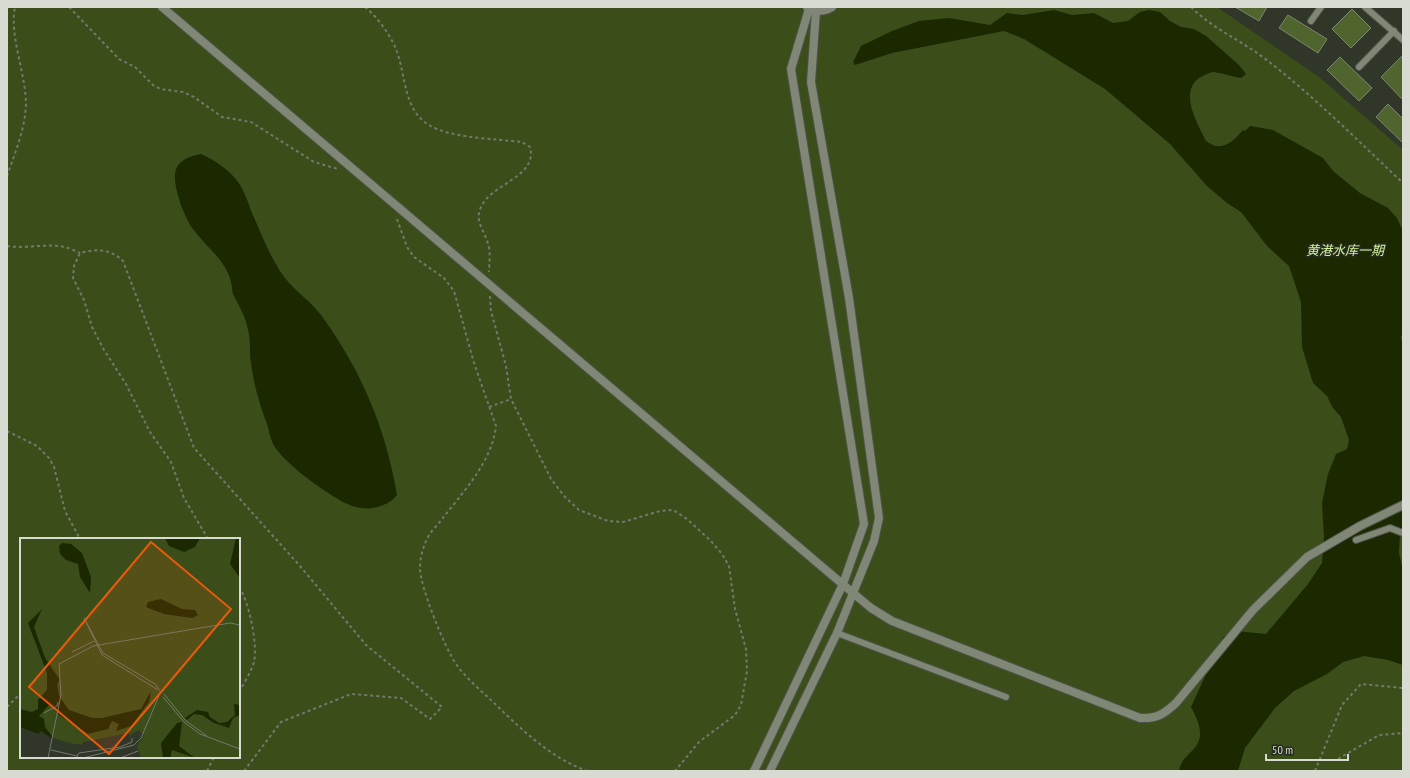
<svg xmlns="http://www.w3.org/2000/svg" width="1410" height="778" font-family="'PT Sans Narrow','Noto Sans SC',sans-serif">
<rect width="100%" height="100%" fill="#303628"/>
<path fill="#3b4e1a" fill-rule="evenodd" d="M7,7H1217L1319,77L1403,150V771H7ZM21,539H239V757H21Z"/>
<path fill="#1b2800" d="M1054,10L1072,15L1094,13L1113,23L1128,21L1140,12L1149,10L1160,12L1170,21L1181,27L1194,29L1206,36L1239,65L1246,74L1241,78C1232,77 1223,73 1214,72C1210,72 1203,76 1199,78C1179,93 1197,123 1206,141C1221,153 1233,142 1243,130L1245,131L1250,126L1273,130L1323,158L1333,171L1360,193L1388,208L1397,218L1403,231V332L1401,337L1403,347V529L1400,534L1399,553L1403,570V665L1388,660L1364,656L1343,662L1327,674L1294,691L1275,708L1245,748L1238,771H1179C1181,758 1190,755 1196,746C1205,734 1197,718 1191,707L1223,637L1236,631L1266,634L1308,584L1322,563L1324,537L1322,503L1328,474L1336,454L1347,449L1349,440L1341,417L1333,408L1327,396L1313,383L1302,347L1301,302L1289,266L1267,246L1241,212L1227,203L1207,186L1170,144L1105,89L1024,39L1004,31L892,53L855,65L853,62L861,46L892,31L919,21L949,18L990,25L1007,13L1023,15Z
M201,154C214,160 225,167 235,178C243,187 248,202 252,213C261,233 268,252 280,271C290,288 309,299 321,315C361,370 386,428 397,495C385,510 362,512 345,503C326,493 283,463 273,444C271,439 269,433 268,427C260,406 254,386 251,363C249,352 251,341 248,330C246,317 239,306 233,294C232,290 232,286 231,282C226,260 205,246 193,229C184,217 174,189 175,175C176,161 189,156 201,154Z"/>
<path fill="#50652e" stroke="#7d8474" d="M1235,7H1267L1259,21Z
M1352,9L1371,28L1351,48L1332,29Z
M1288,15L1327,39L1318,53L1279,28Z
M1403,55V100L1381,77Z
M1340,57L1372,88L1359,101L1327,70Z
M1388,104L1403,119V143L1376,117Z"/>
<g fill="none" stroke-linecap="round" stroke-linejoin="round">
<defs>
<path id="service" d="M1365,7L1403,40
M1311,21L1321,7
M1359,67L1394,31
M1356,540L1390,528L1403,533
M837,633L1006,697"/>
<path id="minor" d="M162,7L853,593L871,608L892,621L1140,718C1157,719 1164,714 1176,703L1253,610L1307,557L1360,526L1403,505
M754,771L843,584L864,524L791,69L809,9
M770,771L837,633L874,541L879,518L849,298L811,82L816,11"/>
<path id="tertiary" d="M807,7C814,12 824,12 832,7"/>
</defs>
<use href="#service" stroke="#4d5347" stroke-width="8"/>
<use href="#minor" stroke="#4d5347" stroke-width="10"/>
<use href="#tertiary" stroke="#4d5347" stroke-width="10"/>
<path stroke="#73796d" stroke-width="2" stroke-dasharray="3 3" stroke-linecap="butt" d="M69,7L119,59L135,67L153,85L160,89L183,92L194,97L222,117L251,122L314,162L338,169
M365,7C378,18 389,33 396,49C406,74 403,110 429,125C449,138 497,139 522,142L530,147C538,177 492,183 481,207C474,221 485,231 488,244C491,252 489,264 489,272
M1191,7C1214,30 1243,41 1268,61C1316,98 1359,142 1403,183
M7,176C15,153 25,129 26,105C26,74 9,35 15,7
M397,219L407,247L414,257L444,278L454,291L474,363L496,426C492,462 463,492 442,519C437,526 430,532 427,539C423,547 420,558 420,568C420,587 445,648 456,664C466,678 480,690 492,701C520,728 549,757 587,771
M7,246C26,249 47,243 65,247C70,248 75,251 80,253
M490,296L491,311L506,366L511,399L551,479L565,497L579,510L608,521L623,522L660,511L673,510L687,519L711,541L722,554L729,566L735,609L746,649L747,671L741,705L735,715L699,742L675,771
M489,407L511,399
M7,431L37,446L49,458L54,467L65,511L80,539
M208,539L184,498L171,462L150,432L126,384L104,350L92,327L84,300L73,278L74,266L80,253C97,249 109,248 123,261L194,448L300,566L366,645L442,707L430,719L401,698L351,694L281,722L244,771
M239,587C249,601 258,645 254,662C251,672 244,683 239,692
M7,707L21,693
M1338,759L1379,735L1403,733
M207,771L214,757
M1315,771L1342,705L1361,684L1403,688"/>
<use href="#service" stroke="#808777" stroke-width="6"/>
<use href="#minor" stroke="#808777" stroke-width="8"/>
<use href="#tertiary" stroke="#808777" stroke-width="8"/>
</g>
<g text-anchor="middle" stroke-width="3" stroke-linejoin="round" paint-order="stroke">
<g font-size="13" font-style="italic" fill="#cff19d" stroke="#272c1f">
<text x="1345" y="255">黄港水库一期</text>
</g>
</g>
<g transform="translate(20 538)">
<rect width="220" height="220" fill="#303628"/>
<path d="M0,0H219L220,220H121L117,208L124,197L119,192L110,197L108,195L63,204L62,206H53L33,200L12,186L0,185Z" fill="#3b4e1a"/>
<path d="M145,0H180L175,9L164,14L149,8ZM216,0H220V40L210,26ZM42,5L51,6L62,15L71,39L70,55L60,39L58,26L46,22L40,16L39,8ZM141,61L162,71L175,72L178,77L172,80L144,76L126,69L128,64ZM22,71L14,89L25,120L40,142L37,146L39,158L49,172L72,180H82L121,171L131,153L129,164L111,188L96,193L99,186L92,183L88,191L68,196L39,177L30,166L19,178L24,181L25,189L32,198V201L21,193L18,196L0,189V171L12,174L18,171V162L27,152V135L8,85ZM214,166L220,167V177L213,180L209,190L194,185L182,177L174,176L167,182L165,180L177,172L188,174L190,179L199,185L207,184L215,177ZM162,184L159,208L175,220L152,212L150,220H143L141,205L157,185Z" fill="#1b2800"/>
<path fill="none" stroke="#73786c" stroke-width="1" d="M64,80L83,115L135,146L140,153M64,80L82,117L138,152M52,114L74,103M144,156L165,182L187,198M143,159L164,184L180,196L220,211M24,175L37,168L38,164M31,212L57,218M28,220L41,157L39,126L73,108L210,85L220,87M59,220L57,218L59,215L100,209L112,204V200M63,220L114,207L121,200L139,158M100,220L118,213"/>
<path fill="#e8590c" fill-opacity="0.15" stroke="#e8590c" stroke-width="2" d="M131,4L211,71L89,216L9,149Z"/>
<rect width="220" height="220" fill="none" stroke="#d7dbd2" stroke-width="2"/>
</g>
<rect width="1410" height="778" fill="none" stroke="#d7dbd2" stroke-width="16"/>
<path d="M1266 754v6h82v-6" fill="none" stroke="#d7dbd2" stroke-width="2"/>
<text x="1272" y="754" font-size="12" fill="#d7dbd2" stroke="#272c1f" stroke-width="3" paint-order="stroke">50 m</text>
</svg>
